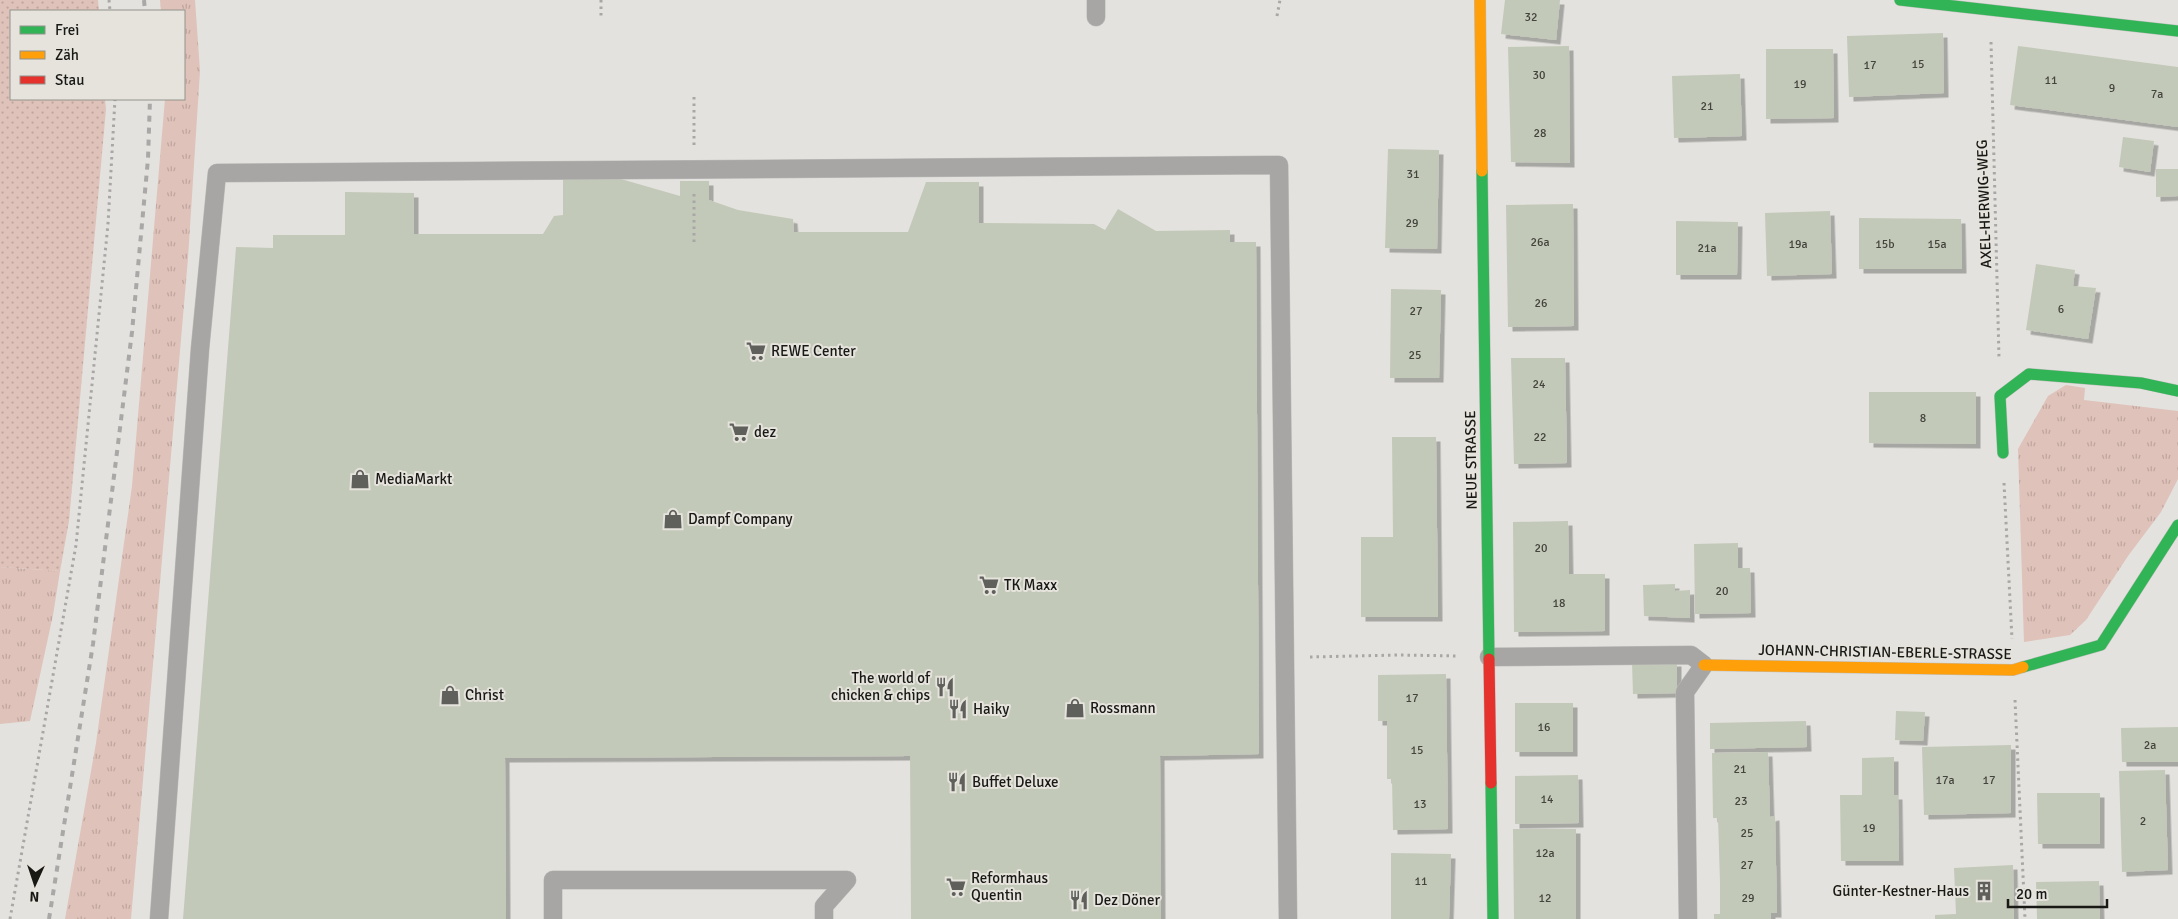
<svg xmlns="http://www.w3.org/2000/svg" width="2178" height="919" font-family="Signika,sans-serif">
<defs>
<pattern id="grass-tufts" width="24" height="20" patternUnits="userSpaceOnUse" patternTransform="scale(1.25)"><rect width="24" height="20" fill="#dfc2b9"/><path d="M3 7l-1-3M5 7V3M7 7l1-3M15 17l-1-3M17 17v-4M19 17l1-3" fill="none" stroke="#bfa69e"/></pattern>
<pattern id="park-dots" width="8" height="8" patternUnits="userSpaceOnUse" patternTransform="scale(1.25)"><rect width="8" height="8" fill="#dfc2b9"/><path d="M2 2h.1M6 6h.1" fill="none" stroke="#bfa69e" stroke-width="1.8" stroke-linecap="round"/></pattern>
<filter id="shadow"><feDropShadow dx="4.5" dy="4.5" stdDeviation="0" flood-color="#0004"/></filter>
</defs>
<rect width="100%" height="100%" fill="#e3e2de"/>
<path fill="url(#grass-tufts)" d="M160,0H195L200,71L188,258L131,919H65L96,743L132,486L165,99H184V11H161Z
M2066,385L2085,388L2084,400L2178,411V479L2161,512L2128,556L2086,620L2070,635L2024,642L2018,449L2048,396Z
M0,567L60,571L53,615L30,721L0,724Z"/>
<path fill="url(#park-dots)" d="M0,0H98L99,11H11V99H105L106,109L69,521L60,571L0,567Z"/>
<path fill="#c3c9b8" filter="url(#shadow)" d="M1505,0H1560L1556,40L1501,34Z
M1943,33L1944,93L1849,97L1847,36Z
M1569,46L1570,163L1511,162L1508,47Z
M2018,46L2178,67V127L2010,105Z
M1766,49H1833L1834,118L1766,119Z
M1740,74L1742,136L1674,138L1672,76Z
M2123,137L2154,141L2150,172L2119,167Z
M1388,149L1439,150L1437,249L1385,248Z
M2156,169H2178V196L2156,197Z
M563,174L614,177L680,196V181H709V200L738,210L793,219L794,232H908L926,182H979V223L1094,224L1105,230L1118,209L1156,231L1230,230V242H1256L1259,754L1160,756L1161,919H911L910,756L505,758L506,919H183L236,247L273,248V235H345V192L414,193V234H543L554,216L563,215Z
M1573,204L1574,326L1508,327L1506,205Z
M1830,211L1832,274L1767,276L1765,213Z
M1859,218L1961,219L1962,269H1859Z
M1676,221L1738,222L1737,275H1676Z
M2036,264L2075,270L2073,286L2096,288L2088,339L2026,330Z
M1391,289L1441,290L1439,378H1390Z
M1511,358H1565L1567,463L1514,464Z
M1869,392H1976V444L1869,443Z
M1392,437H1436L1438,617H1361V537H1393Z
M1568,521L1569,574H1605V631L1514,632L1513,522Z
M1738,543V568H1750L1751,613L1695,614L1694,544Z
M1675,584V591L1690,590V618L1644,616L1643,585Z
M1677,662V693L1633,694L1632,663Z
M1446,674L1448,829L1393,830L1392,779H1387V721H1378V675Z
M1515,703H1573V752H1515Z
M1896,711L1925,712L1923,741L1895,740Z
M1806,721L1807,747L1710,749V723Z
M2178,727V762H2122L2121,728Z
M2011,745V813L1924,815L1922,747Z
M1768,752L1770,817L1775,816L1777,913H1771V919H1714V914H1720V882L1718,818H1713L1712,753Z
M1894,757V795H1898L1899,861H1841L1840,795H1862V758Z
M2165,770L2168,870L2122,872L2119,771Z
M1578,775L1579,823L1515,824V776Z
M2037,793H2100V844H2038Z
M1513,829H1576V919H1514Z
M1391,853L1451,854L1449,919H1391Z
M2013,865L2014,919H1935V915L1956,914L1954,868Z
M2099,881L2100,919H2037L2036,882Z"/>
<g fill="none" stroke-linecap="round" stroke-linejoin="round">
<defs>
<path id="lane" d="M1096,17V0
M1489,657L1691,655L1704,665L1685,692L1688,919
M159,919L200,349L217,173L1279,165L1288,919
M553,919V880H847L824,906V919"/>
<path id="fast" d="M1900,0L2178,31
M1482,171L1489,659
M2003,453L2000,396L2029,374L2141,383L2178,391
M2023,667L2101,645L2178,525
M1491,783L1493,919"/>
<path id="slow" d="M1480,0L1482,171
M1704,665L2013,670L2023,667"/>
<path id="jam" d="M1489,659L1491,783"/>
</defs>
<use href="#lane" stroke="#bebdbb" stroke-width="19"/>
<use href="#fast" stroke="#bebdbb" stroke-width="12"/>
<use href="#slow" stroke="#bebdbb" stroke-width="12"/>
<use href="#jam" stroke="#bebdbb" stroke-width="12"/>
<path stroke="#a8a7a6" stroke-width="3" stroke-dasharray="2.5 4" stroke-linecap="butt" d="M109,0L110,11
M601,0V19
M1277,16L1280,0
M1991,42L1999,358
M694,145V96
M694,194V246
M2004,483L2012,639
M1310,657L1398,655L1459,656
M2015,700L2025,919
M10,919L76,545L108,224L115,99"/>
<use href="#lane" stroke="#a7a6a5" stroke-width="18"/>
<use href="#fast" stroke="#30b455" stroke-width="11"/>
<use href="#slow" stroke="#ff9f0a" stroke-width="11"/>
<use href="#jam" stroke="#e5322d" stroke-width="11"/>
<path stroke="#aaa8a7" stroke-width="4" stroke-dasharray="6 6" stroke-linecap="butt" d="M144,0L145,11
M49,919L93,644L132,332L148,159L150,99"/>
</g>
<defs>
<symbol id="supermarket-bare" viewBox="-9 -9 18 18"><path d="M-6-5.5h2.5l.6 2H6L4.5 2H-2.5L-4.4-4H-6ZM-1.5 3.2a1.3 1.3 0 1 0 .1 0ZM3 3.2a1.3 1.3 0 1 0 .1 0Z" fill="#5f5f5b" stroke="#e5e3dc" stroke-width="2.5" paint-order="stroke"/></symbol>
<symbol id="shop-bare" viewBox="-9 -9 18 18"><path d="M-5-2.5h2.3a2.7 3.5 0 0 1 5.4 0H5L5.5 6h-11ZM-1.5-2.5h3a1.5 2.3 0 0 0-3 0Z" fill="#5f5f5b" stroke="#e5e3dc" stroke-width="2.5" paint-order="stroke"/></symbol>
<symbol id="restaurant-bare" viewBox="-9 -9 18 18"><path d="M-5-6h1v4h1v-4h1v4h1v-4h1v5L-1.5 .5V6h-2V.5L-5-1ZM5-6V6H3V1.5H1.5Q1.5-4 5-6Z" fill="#5f5f5b" stroke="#e5e3dc" stroke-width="2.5" paint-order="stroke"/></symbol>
<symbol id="building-bare" viewBox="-9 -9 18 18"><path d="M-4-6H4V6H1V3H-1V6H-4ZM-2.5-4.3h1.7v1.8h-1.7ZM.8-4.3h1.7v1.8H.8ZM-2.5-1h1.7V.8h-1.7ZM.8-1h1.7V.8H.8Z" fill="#5f5f5b" stroke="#e5e3dc" stroke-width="2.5" paint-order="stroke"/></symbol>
</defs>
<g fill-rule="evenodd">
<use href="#supermarket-bare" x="742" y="337" width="28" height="28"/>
<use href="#supermarket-bare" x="725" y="418" width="28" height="28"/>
<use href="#shop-bare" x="346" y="465" width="28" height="28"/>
<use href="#shop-bare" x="659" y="505" width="28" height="28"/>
<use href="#supermarket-bare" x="975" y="571" width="28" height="28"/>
<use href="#restaurant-bare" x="931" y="673" width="28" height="28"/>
<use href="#shop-bare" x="436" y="681" width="28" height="28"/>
<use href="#shop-bare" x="1061" y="694" width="28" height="28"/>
<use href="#restaurant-bare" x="944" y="695" width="28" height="28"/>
<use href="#restaurant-bare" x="943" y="768" width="28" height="28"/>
<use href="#supermarket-bare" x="942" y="873" width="28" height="28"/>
<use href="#building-bare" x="1970" y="877" width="28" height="28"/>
<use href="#restaurant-bare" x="1065" y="886" width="28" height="28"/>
</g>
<g text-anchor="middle" stroke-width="4" stroke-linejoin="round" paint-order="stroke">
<g font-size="12" fill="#43443e">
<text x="1531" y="21">32</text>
<text x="1918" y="68">15</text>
<text x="1870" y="69">17</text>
<text x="1539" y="79">30</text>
<text x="2051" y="84">11</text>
<text x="1800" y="88">19</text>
<text x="2112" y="92">9</text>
<text x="2157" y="98">7a</text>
<text x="1707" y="110">21</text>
<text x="1540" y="137">28</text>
<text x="1413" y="178">31</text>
<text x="1412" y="227">29</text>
<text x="1540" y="246">26a</text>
<text x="1798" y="248">19a</text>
<text x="1885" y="248">15b</text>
<text x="1937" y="248">15a</text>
<text x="1707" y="252">21a</text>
<text x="1541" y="307">26</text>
<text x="2061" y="313">6</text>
<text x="1416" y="315">27</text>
<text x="1415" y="359">25</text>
<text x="1539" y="388">24</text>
<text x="1923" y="422">8</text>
<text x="1540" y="441">22</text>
<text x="1541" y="552">20</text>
<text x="1722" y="595">20</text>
<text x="1559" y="607">18</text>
<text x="1412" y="702">17</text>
<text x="1544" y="731">16</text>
<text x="2150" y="749">2a</text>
<text x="1417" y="754">15</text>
<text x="1740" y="773">21</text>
<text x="1945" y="784">17a</text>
<text x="1989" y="784">17</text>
<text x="1547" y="803">14</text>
<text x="1741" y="805">23</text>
<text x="1420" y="808">13</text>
<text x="2143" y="825">2</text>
<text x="1869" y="832">19</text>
<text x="1747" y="837">25</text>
<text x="1545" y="857">12a</text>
<text x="1747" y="869">27</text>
<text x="1421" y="885">11</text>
<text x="1545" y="902">12</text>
<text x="1748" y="902">29</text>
</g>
<g font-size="15" fill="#181815" stroke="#e5e3dc">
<text transform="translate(1984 204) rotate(-92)" y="5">AXEL-HERWIG-WEG</text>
<text transform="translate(1471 460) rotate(-91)" y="5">NEUE STRASSE</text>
<text transform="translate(1885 652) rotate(1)" y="5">JOHANN-CHRISTIAN-EBERLE-STRASSE</text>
</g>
<g font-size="15" fill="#181815" stroke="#e5e3dc" text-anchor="start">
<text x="771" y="356">REWE Center</text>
<text x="754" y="437">dez</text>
<text x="375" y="484">MediaMarkt</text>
<text x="688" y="524">Dampf Company</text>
<text x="1004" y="590">TK Maxx</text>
<text x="930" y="683" text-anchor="end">The world of<tspan x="930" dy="17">chicken &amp; chips</tspan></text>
<text x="465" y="700">Christ</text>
<text x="1090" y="713">Rossmann</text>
<text x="973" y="714">Haiky</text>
<text x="972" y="787">Buffet Deluxe</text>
<text x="971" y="883">Reformhaus<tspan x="971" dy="17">Quentin</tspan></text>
<text x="1969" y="896" text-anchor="end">Günter-Kestner-Haus</text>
<text x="1094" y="905">Dez Döner</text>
</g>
</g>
<rect x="10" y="10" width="175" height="90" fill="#e5e3dc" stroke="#93928c"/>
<rect x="20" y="26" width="25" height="8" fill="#30b455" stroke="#93928c"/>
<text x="55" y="35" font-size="15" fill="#181815">Frei</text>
<rect x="20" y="51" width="25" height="8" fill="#ff9f0a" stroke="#93928c"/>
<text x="55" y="60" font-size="15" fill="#181815">Zäh</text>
<rect x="20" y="76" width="25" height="8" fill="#e5322d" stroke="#93928c"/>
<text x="55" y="85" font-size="15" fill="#181815">Stau</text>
<g transform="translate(35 884) rotate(183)" stroke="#e5e3dc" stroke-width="4" paint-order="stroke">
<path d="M0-4L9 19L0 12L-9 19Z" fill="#181815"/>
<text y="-8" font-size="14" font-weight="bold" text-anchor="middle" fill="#181815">N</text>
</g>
<path d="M2008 899v8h99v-8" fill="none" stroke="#181815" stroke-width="2.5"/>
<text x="2016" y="899" font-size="15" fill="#181815" stroke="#e5e3dc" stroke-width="4" paint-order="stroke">20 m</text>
</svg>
